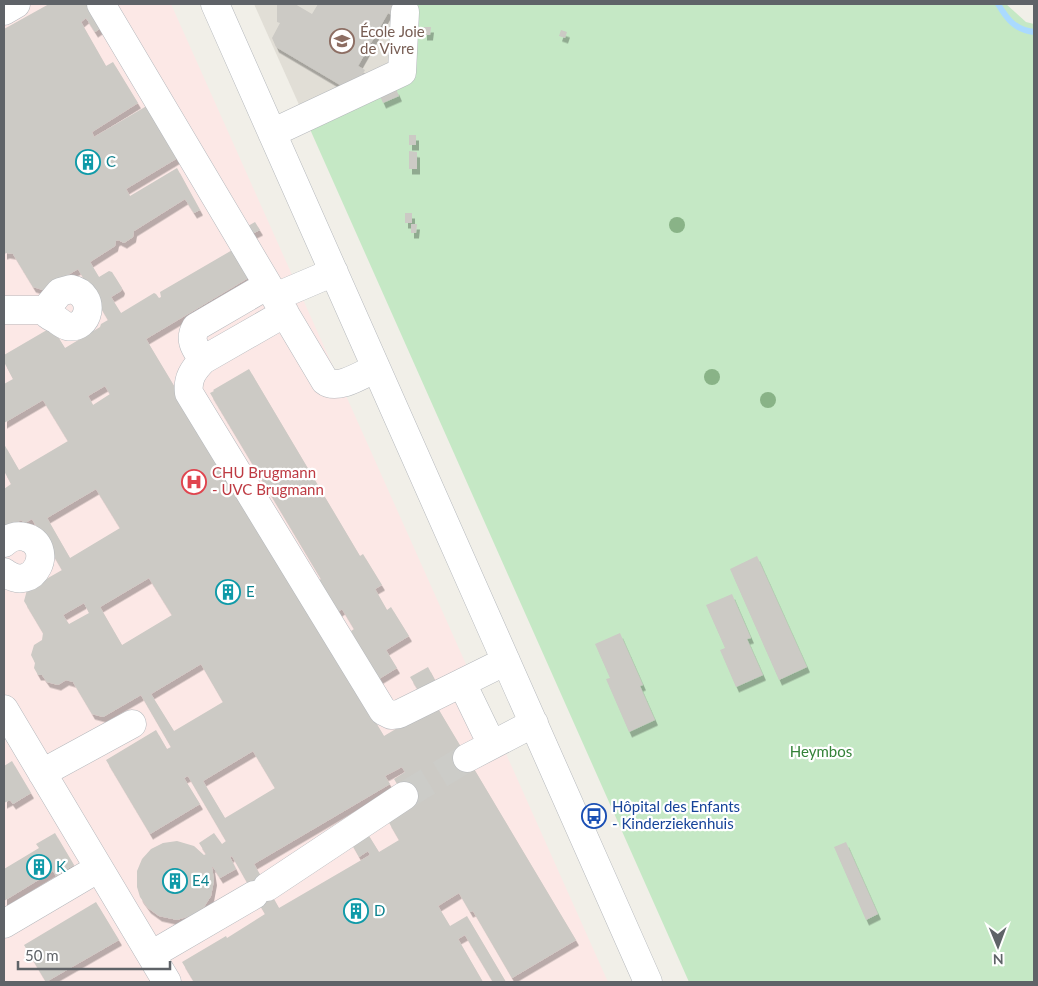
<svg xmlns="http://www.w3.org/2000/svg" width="1038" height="986" font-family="Lato,sans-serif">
<defs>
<filter id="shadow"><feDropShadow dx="3" dy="5.5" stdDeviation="0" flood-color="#0004"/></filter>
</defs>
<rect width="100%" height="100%" fill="#f1efe8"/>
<path fill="#e1ded6" d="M254,4H415L413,78L309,127Z"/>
<path fill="#fce8e6" d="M4,4H171L608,982H4Z"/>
<path fill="#c5e8c5" d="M415,4H1006L1026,22L1034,24V982H689L309,127L413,78Z"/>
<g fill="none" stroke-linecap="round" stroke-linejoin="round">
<path stroke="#aadaff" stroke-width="6" d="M998,4C1007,19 1015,30 1034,32"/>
</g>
<path fill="#cccac5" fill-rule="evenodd" filter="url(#shadow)" d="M49,4H88L101,28L95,32L86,18L81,22L106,66L113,62L138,103L92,132L94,137L150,104L181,156L126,189L130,196L177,168L200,210L194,213L185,199L134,231L133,237L124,243L118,240L116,241L115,246L90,262L99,277L109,271L112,272L122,288L121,291L111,297L121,313L154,293L156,294L159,298L161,297L160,292L234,249L250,277L146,339L384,736L436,705L576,940L512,978L473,911L470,912L459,893L438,906L450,926L467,916L506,982H493L465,935L458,939L483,982H194L182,962L226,936L227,938L265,914L232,856L230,857L236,869L220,878L213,867H212L214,880L211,896L204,907L193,915L177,920L159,916L148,908L140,897L137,887V871L142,859L151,849L163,843L177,841L194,846L204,855L206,854L199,843L214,833L222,844L226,841L188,776L184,778L200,804L150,834L106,760L156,730L167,749L171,747L141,695L103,717L92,714L73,682L66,680L58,685L47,682L42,675H38L34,668L35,663L31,655L34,645L42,640L43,633L24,601L27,590L62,570L32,519L25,523L21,520L4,530V489L11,484L4,471V444L19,470L68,441L43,400L4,423V384L13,379L4,362V355L52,327L65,348L100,327L101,324L108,320L78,269L43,290L33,287L13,254L7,253L4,254V29ZM105,386L110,394L93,405L88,396ZM96,489L120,528L70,558L47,518ZM149,578L172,615L122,645L100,607ZM84,603L89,613L69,624L63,615ZM201,664L223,702L174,731L151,694ZM253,751L275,788L225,818L203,781ZM402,767L405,772L394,779L411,807L388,821L399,840L379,852L366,831L350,841L359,857L368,851L370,855L279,908L254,864L390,784L385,776Z
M277,4H295L312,14L318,4H396L395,17L388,13L358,66L365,70L352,92L276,47L272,38L280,23L277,22Z
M424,27H431L430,35H424Z
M561,30L567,32L565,38L559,36Z
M396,89L399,96L383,103L380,96Z
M409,135H416V145H409Z
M409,151L417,152V169H409Z
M405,213H412V223H405Z
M255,222L260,230L252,234L248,226Z
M411,224H417L416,233H411Z
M249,369L360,556L363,554L382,585L375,589L387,610L391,607L409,636L386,650L397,668L379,679L351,631L354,629L342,609L338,612L319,580L321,579L210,393L214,391L213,390Z
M757,556L807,667L779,680L730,569Z
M732,594L751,638L747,639L763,675L736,687L720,650L725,648L706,605Z
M620,633L643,685L640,686L655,720L629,732L606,679L610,678L595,644Z
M428,667L435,680L418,690L410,677Z
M12,761L31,793L13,804L10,800L4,803V766Z
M55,833L74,865L56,876L53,871L4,901V869L39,848L36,844Z
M846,842L878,914L866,920L834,847Z
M96,902L119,940L46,982L24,945Z"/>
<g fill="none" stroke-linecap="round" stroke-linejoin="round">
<path stroke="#ccccc8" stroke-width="28" stroke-dasharray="28 14" stroke-linecap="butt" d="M404,796L467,758"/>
<defs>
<path id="minor" d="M101,4L325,381C337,391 363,374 376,368
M215,4L648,982
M4,11L16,4
M272,133L402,72L405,12
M71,289C98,295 89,331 67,326C63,325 60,322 57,320C52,317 47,316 45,310L60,292Z
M287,292L334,272
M4,310H45
M285,313L203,360C193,370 187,379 189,393L383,711L391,715L399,714L506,661
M203,360C196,349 188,341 196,327L268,285
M4,543C10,537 17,535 25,537C56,545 35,596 4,572
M462,683L492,745
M4,709L167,982
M467,758L534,723
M42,773L132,724
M267,887L404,796
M4,924L99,868
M151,955L254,895"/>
</defs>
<use href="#minor" stroke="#b5b8bc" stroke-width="29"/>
<use href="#minor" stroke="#fff" stroke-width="28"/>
</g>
<g fill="#89b387">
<circle cx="677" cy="225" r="8"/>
<circle cx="712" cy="377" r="8"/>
<circle cx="768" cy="400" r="8"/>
</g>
<defs>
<symbol id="school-ring" viewBox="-11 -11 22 22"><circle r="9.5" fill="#fff" stroke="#8d6e63" stroke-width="1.5"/><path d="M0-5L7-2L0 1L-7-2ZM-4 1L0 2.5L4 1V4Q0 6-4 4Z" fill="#8d6e63"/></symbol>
<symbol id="building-ring" viewBox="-11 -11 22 22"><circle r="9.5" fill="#fff" stroke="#0f9aa8" stroke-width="1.5"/><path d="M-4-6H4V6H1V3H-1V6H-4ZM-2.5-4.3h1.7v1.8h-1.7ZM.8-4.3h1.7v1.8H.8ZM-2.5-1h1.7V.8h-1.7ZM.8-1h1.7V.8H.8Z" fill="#0f9aa8"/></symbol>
<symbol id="hospital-ring" viewBox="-11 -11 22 22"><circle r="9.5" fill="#fff" stroke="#e0444e" stroke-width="1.5"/><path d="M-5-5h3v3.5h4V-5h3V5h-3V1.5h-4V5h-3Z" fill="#e0444e"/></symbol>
<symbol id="bus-ring" viewBox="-11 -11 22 22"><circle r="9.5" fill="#fff" stroke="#1a4fb4" stroke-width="1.5"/><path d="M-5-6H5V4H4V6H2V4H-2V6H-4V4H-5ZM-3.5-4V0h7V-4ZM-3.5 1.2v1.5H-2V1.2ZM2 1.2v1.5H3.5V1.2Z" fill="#1a4fb4"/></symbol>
</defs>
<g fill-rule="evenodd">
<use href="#school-ring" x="328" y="27" width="28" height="28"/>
<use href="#building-ring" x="74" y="148" width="28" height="28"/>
<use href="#hospital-ring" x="180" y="468" width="28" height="28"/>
<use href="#building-ring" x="214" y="578" width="28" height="28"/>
<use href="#bus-ring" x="580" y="802" width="28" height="28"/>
<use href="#building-ring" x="25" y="853" width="28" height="28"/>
<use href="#building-ring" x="161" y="867" width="28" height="28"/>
<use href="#building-ring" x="342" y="897" width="28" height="28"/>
</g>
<g text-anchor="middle" stroke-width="4.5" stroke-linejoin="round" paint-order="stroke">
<g font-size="15" fill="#785e54" stroke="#fff" text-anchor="start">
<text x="360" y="37">École Joie<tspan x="360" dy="17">de Vivre</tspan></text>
</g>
<g font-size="15" fill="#0d838f" stroke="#fff" text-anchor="start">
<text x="106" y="167">C</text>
<text x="246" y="597">E</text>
<text x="56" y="872">K</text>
<text x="192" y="886">E4</text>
<text x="374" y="916">D</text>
</g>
<g font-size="15" fill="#be3a42" stroke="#fff" text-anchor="start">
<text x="212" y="478">CHU Brugmann<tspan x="212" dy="17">- UVC Brugmann</tspan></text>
</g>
<g font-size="15" fill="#348238" stroke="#fff">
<text x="821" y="757">Heymbos</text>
</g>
<g font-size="15" fill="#164399" stroke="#fff" text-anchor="start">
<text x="612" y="812">Hôpital des Enfants<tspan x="612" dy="17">- Kinderziekenhuis</tspan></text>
</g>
</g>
<rect width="1038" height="986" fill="none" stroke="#5f6368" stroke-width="10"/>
<g transform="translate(998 946) rotate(179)" stroke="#ffffff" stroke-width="4" paint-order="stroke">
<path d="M0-4L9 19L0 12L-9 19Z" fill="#5f6368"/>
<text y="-8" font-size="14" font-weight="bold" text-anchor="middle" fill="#5f6368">N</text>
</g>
<path d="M18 961v8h152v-8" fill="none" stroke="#5f6368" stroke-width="2.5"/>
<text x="25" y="961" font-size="15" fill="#5f6368" stroke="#ffffff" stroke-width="4" paint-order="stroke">50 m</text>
</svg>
